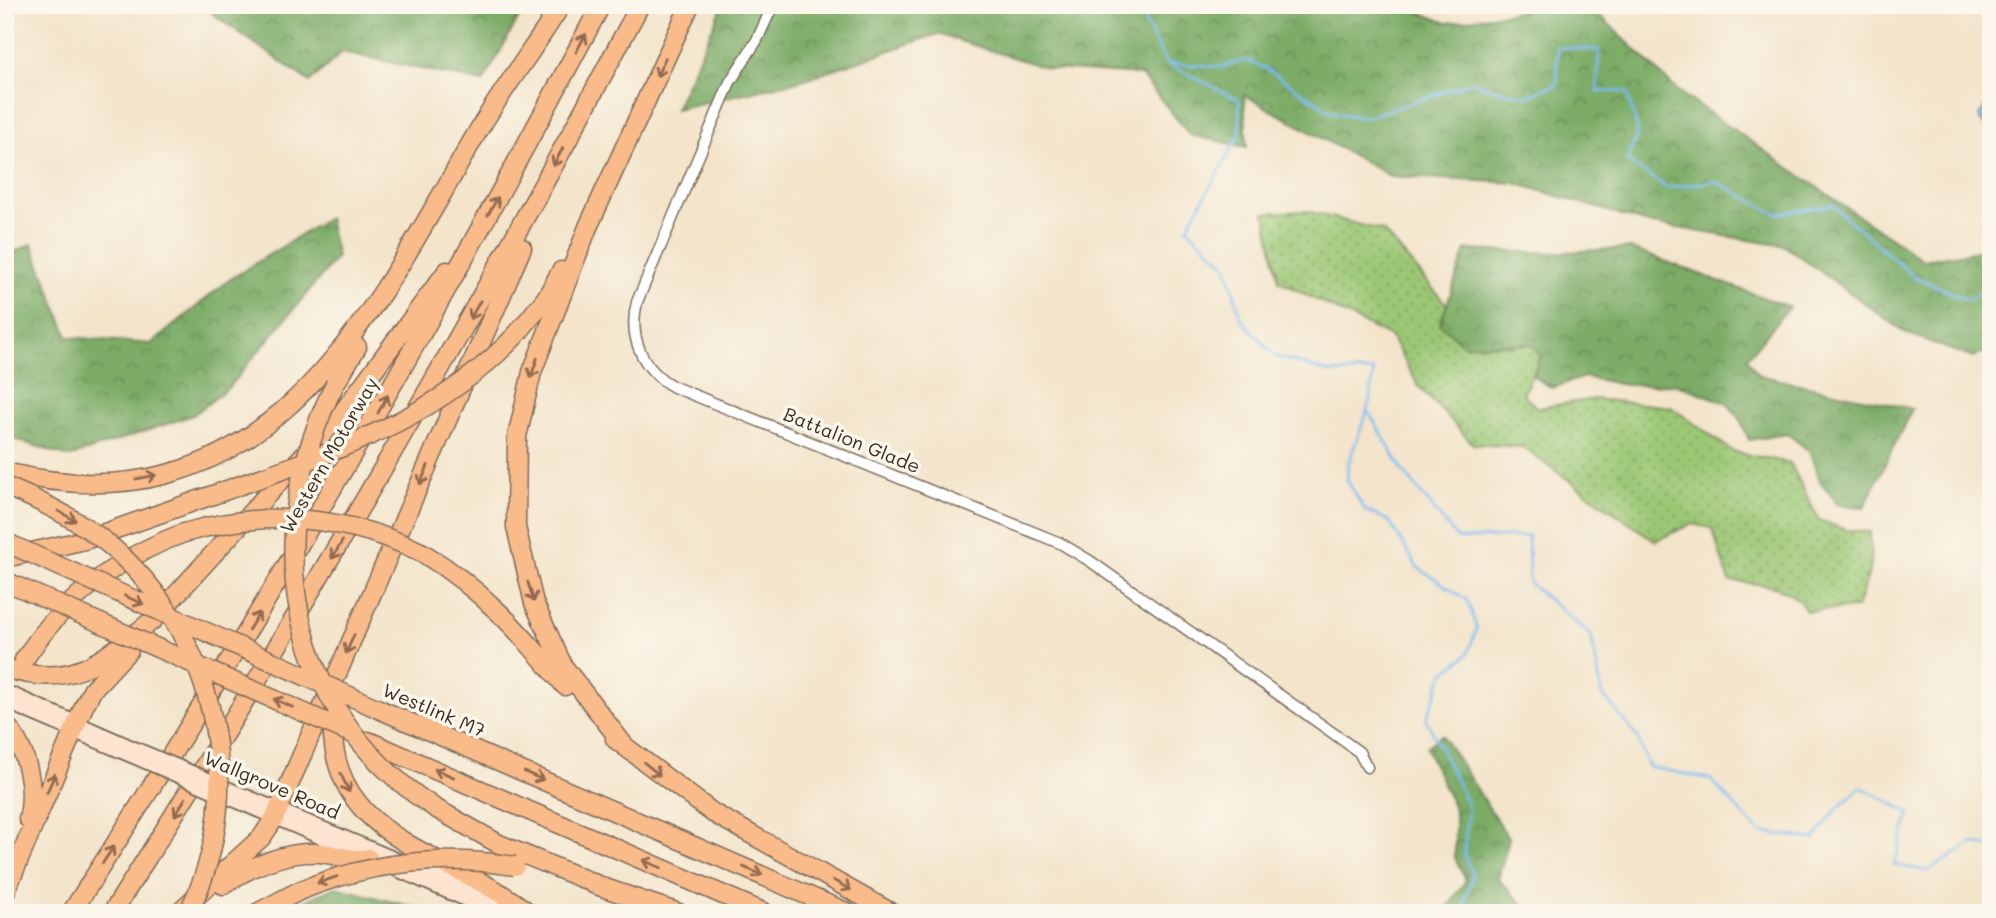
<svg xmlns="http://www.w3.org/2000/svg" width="1996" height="918" font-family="Mali,sans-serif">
<defs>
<pattern id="grass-dots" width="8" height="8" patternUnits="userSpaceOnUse" patternTransform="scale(1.75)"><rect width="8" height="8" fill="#9bc774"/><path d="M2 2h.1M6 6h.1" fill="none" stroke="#80a25f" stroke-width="1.8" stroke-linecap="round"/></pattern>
<pattern id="forest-crowns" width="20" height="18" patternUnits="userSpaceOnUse" patternTransform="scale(1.75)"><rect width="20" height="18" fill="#7cac66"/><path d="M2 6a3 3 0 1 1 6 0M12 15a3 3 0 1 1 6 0" fill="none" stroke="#678c53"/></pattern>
<pattern id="water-rules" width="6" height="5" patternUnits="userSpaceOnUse" patternTransform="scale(1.75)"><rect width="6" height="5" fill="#7cbcf1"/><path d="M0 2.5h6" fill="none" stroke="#6799c3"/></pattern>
</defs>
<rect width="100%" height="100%" fill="#fbf7ec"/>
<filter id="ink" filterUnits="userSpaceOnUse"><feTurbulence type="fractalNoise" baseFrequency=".0143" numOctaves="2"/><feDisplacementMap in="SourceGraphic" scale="14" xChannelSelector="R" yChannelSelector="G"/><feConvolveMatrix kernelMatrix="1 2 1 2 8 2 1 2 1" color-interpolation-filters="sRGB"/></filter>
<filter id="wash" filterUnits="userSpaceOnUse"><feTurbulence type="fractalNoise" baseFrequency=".00686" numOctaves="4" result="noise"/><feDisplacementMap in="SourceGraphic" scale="28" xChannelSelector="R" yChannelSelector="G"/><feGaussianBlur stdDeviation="1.57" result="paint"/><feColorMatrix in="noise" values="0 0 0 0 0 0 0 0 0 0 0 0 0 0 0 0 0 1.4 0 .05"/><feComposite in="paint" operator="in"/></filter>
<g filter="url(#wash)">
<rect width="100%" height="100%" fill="#f3e4ca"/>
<path fill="url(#grass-dots)" stroke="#6b7849" stroke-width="2" d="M1307,211L1383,231L1447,305L1441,324L1510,346L1531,343L1541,357L1523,394L1537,408L1594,399L1671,407L1734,452L1790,463L1819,520L1846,530L1870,532L1871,566L1857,608L1806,611C1792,583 1757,584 1729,581L1712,528L1691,524L1655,541L1522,447L1473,444L1419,387L1391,337L1279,281L1265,213Z"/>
<path fill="url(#forest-crowns)" stroke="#5c6b42" stroke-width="2" d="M209,5H526L483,82L342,52L310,82L213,14Z
M723,5H1400L1447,23L1559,5H1589L1679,92L1923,260L1991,249V349L1973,358L1906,333L1785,246L1648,223L1515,183L1390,176L1244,95L1247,147L1190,135L1141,75L1050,69L938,34L802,80L675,109Z
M328,218L337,257L228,388L193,415L69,457L5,436V256L32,244L68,337L151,344L229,280Z
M1629,248L1789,307L1747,358L1758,375L1912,409L1864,507L1839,505L1820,481L1809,451L1788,434L1749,440L1739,417L1727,403L1677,384L1625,385L1584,377L1552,388L1533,376L1541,357L1531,344L1464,345L1440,324L1466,250L1550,253Z
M1442,735L1509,839L1498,879L1531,913H1444L1466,880L1455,858V810L1426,747Z
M336,887L435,913H277Z"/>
<path fill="url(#water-rules)" stroke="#5c7388" stroke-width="2" d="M1991,96V130L1981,122L1979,116Z"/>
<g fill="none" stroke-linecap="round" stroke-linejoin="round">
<path stroke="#7cbcf1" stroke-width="2.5" d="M1137,5L1166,63L1220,67L1246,60L1265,68L1332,112L1365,118L1472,82L1500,91L1529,96L1557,84V47L1599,50L1597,91L1627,92L1638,132L1627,161L1667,188L1715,181L1777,214L1832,205L1913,276L1968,300L1991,287
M1166,63L1239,100L1240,134L1187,228L1227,266L1241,319L1275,356L1331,373L1374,371L1368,411L1403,471L1458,539L1528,536L1529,583L1591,635L1602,694L1637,737L1649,767L1710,779L1759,832L1814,839L1836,810L1861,787L1910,813L1894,865L1928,871L1973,843L1991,847
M1367,412L1348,464L1347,480L1365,510L1389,521L1417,567L1467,600L1477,628L1467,655L1444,673L1426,719L1468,805L1464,854L1473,876L1461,913"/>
</g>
</g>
<g filter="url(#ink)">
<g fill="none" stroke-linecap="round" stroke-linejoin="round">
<defs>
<path id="minor" d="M773,5L757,40L730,82L637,302C628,337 642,370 674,387L1060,543L1090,561L1333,733L1359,752L1367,767"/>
<path id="secondary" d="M5,691L132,747
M5,702L129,755
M225,787L512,908
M222,795L363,856
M390,867L496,913"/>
<path id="motorway" d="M517,334L546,298L561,271
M335,384L357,347
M5,472C261,534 365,329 471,143C498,95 532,52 561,5
M423,553C483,590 520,632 565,686
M5,558L85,540L227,490
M24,660C63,599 116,558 184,533
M5,668C75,691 102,659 153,620L342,413L447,271
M381,710L848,913
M333,712C324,843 450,850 529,913
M5,724C27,748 36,788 28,819
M615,739L713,813L892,913
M368,741L765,913
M623,744L563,666L534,603L516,527L517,437L532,372L588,227L690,5
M435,808L499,844L603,887
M593,884L679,913
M223,885C251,866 286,851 320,853C337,854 351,862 368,858
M5,893L84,706L93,689L129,650
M71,913C262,618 437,316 601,5
M112,913C301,617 476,315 640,5
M178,913L262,837L275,817L522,248
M257,913L299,891"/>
</defs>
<use href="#minor" stroke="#7b6b5a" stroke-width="13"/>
<use href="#secondary" stroke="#7b6b5a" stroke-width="16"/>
<use href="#motorway" stroke="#7b6b5a" stroke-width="21"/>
<use href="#minor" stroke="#fff" stroke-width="10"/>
<use href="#secondary" stroke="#fde4d1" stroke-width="12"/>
<use href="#motorway" stroke="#fabb8b" stroke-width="18"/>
<defs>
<path id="secondary-bridge" d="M132,747L222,785
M129,755L222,795"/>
<path id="motorway-bridge" d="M335,384C258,536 286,712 435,808
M5,486C41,501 76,518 107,543C214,631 252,788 188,913
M227,490C336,450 434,422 517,334
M184,533C266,509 346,515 423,553
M5,542L381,710
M5,581L355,735
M299,891C369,862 440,854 515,866"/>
</defs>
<use href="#secondary-bridge" stroke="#7b6b5a" stroke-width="16" stroke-linecap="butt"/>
<use href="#motorway-bridge" stroke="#7b6b5a" stroke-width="21" stroke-linecap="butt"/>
<use href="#secondary-bridge" stroke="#fde4d1" stroke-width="12"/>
<use href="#motorway-bridge" stroke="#fabb8b" stroke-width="18"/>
</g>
<defs><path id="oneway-shaft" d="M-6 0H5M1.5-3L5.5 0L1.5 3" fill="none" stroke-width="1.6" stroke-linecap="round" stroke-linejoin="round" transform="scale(1.75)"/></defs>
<g stroke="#916b4f">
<use href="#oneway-shaft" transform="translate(581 43) rotate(-62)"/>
<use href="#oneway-shaft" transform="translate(661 67) rotate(115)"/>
<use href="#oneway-shaft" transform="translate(558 157) rotate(118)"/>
<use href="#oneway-shaft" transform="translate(493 206) rotate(-61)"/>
<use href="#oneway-shaft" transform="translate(475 310) rotate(119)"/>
<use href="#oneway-shaft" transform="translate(534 368) rotate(108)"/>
<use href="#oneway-shaft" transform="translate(383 404) rotate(-61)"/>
<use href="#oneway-shaft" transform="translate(424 475) rotate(113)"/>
<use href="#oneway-shaft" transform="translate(146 477) rotate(-11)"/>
<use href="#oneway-shaft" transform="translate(67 516) rotate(30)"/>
<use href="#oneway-shaft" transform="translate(337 550) rotate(121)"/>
<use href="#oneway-shaft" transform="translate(531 592) rotate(72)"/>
<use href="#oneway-shaft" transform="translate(134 600) rotate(24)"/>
<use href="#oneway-shaft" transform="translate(254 621) rotate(-58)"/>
<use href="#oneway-shaft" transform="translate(350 644) rotate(114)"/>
<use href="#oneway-shaft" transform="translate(283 703) rotate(-156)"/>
<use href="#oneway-shaft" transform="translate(652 769) rotate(39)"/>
<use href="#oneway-shaft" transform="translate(444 773) rotate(-157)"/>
<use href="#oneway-shaft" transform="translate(534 776) rotate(23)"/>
<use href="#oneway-shaft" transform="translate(51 783) rotate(-67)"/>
<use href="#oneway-shaft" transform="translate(345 783) rotate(65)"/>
<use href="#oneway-shaft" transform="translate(180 807) rotate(122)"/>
<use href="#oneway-shaft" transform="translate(108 855) rotate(-57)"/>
<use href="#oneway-shaft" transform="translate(652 864) rotate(-157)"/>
<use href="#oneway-shaft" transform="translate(753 871) rotate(23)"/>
<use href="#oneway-shaft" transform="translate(327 880) rotate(161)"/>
<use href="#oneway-shaft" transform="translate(842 885) rotate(29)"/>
</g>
</g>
<g text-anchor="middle" stroke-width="7" stroke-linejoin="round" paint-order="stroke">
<g font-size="19" fill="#3b2a1e" stroke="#fbf7ec">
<text transform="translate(852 440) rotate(22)" y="7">Battalion Glade</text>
<text transform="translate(329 455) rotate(-60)" y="7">Western Motorway</text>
<text transform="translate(434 710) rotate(23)" y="7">Westlink M7</text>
<text transform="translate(272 785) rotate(23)" y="7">Wallgrove Road</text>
</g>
</g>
<rect width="1996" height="918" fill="none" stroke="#fbf7ec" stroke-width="28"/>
</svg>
